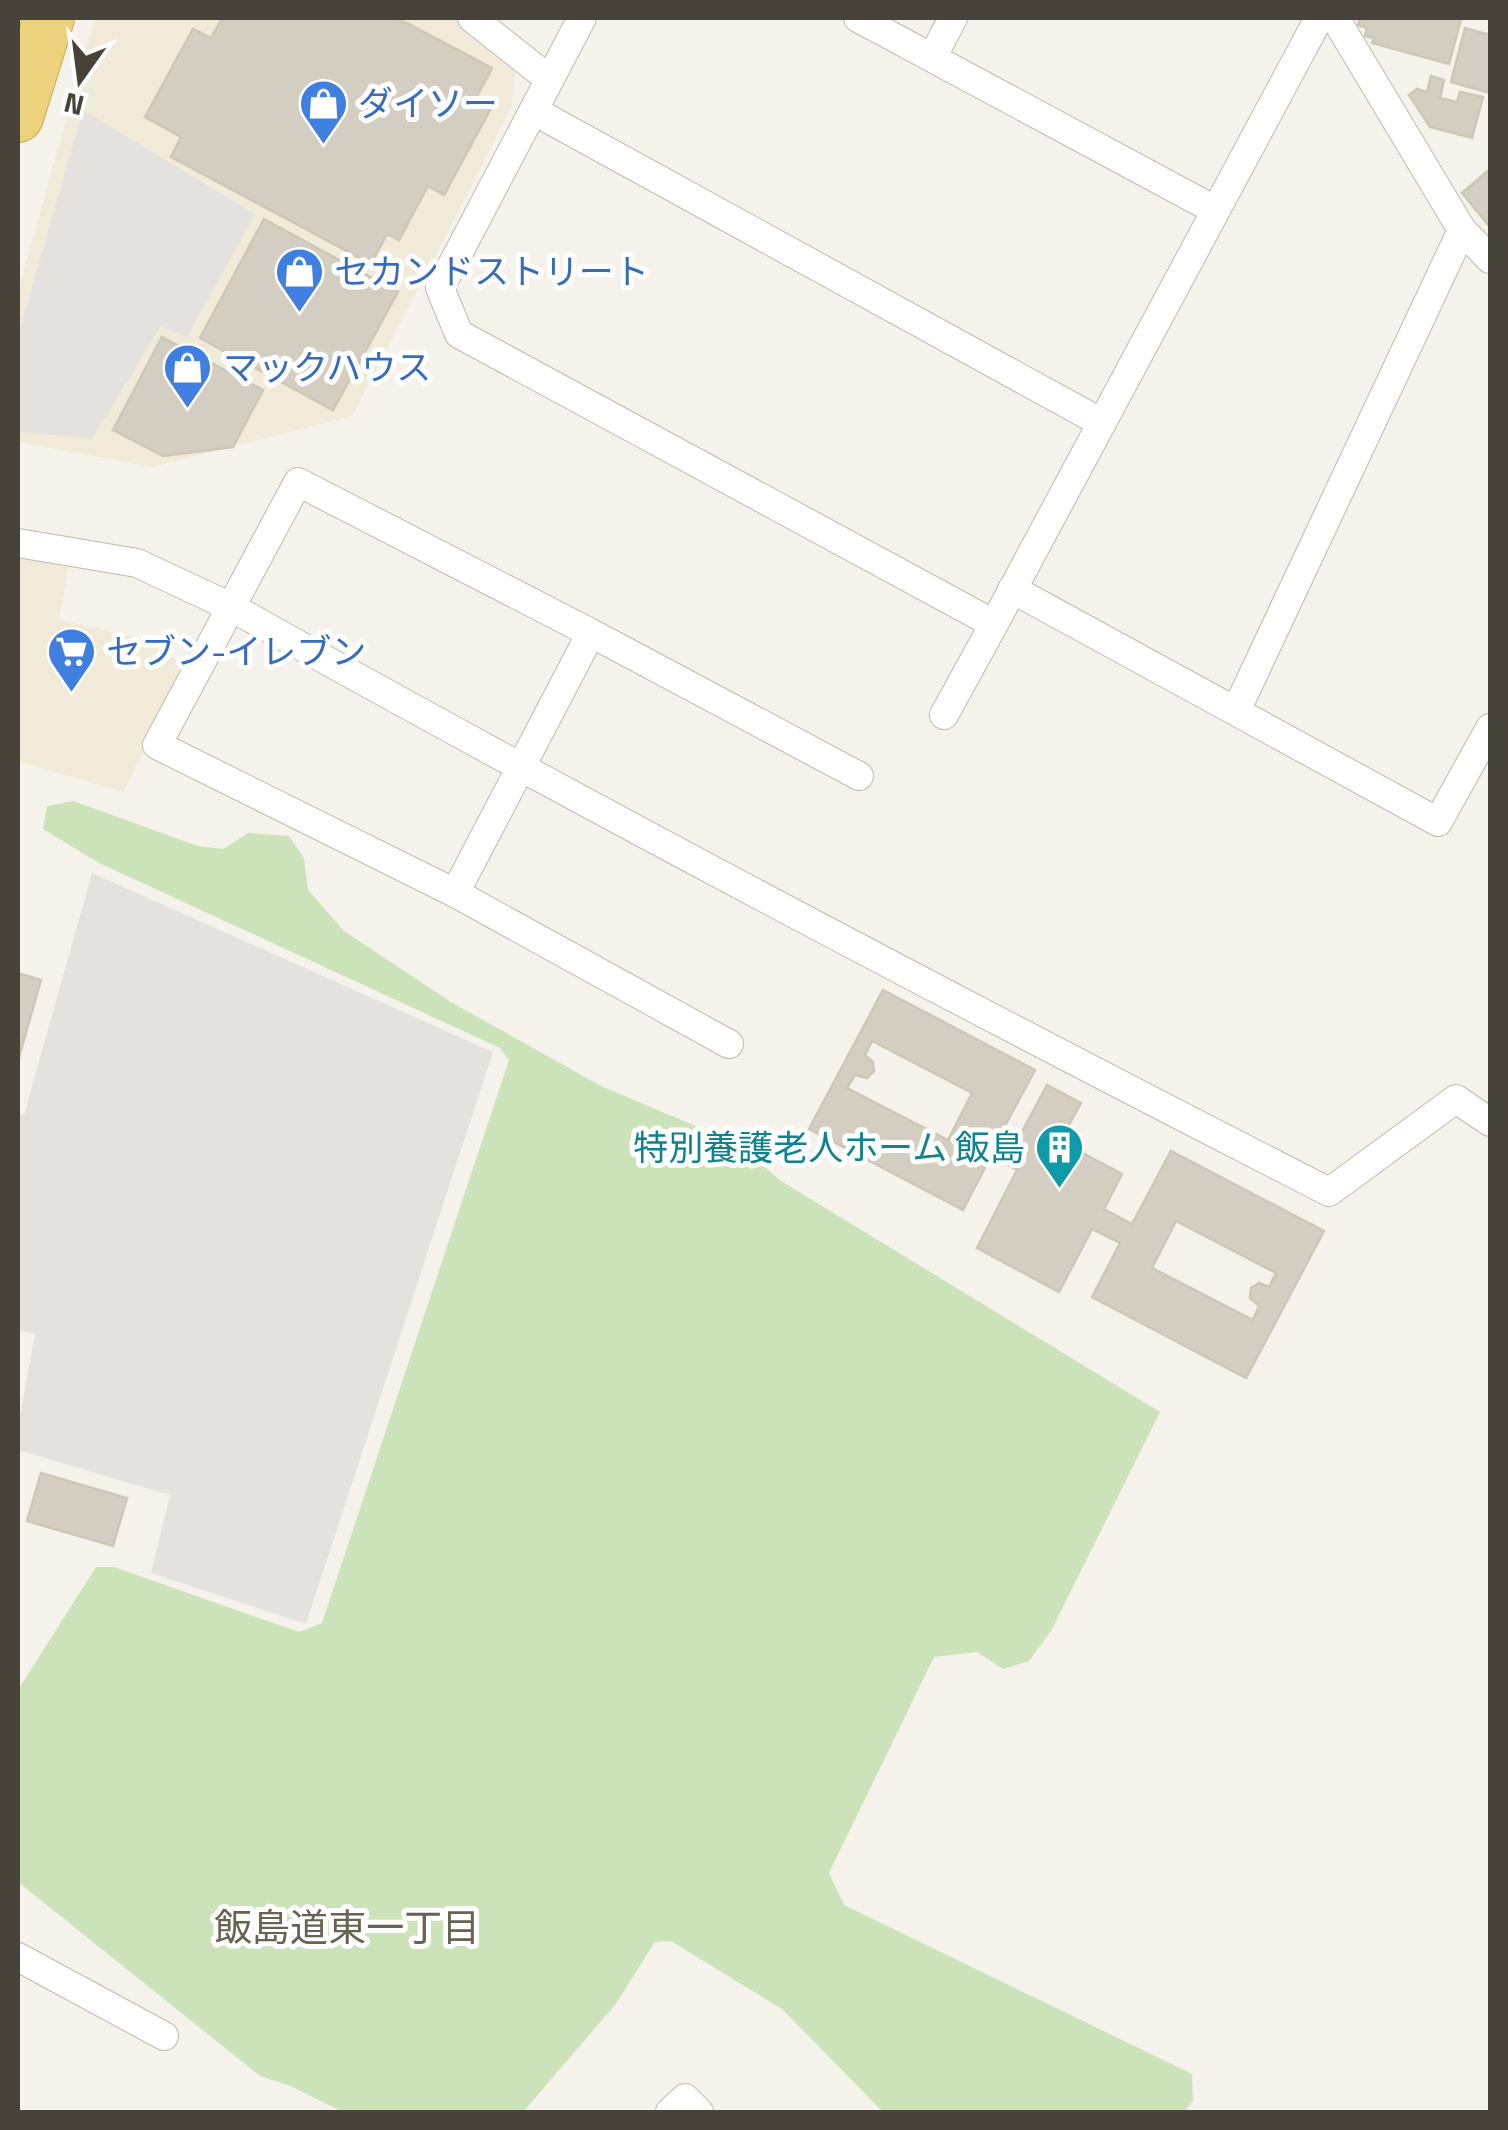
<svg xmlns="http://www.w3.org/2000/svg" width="1508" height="2130" font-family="'Titillium Web','Noto Sans JP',sans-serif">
<rect width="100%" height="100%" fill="#f4f2eb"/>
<path fill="#f2ead9" d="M95,18H454L515,72L511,109L352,416L153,467L18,442V291Z
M18,555L69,565L59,620L144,639L185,665L123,792L18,761Z"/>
<path fill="#cce3b9" d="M73,801L198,846L223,849L248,833L289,836L304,858L308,890L344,931L451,1002L601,1086L738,1144L781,1181L1160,1412L1051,1631L1029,1661L1003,1669L977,1652L934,1657L829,1873L844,1905L1192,2074L1193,2101L1184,2112H883L782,2009L671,1941L655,1942L615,2005L523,2112H343L291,2086L260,2076L18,1882V1690L96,1567H114L299,1632L322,1623L509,1060L500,1048L99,863L43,829L47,806Z"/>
<path fill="#e3e2df" d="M83,110L255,214L187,337L161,326L92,439L18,432V336Z
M92,873L493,1052L306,1624L151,1573L170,1495L18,1450V1428L35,1334L18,1330V1114L24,1115Z"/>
<path fill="#d4cec2" stroke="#cec7b6" stroke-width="2.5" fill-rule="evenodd" d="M222,18H397L492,68L475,100L491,108L444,195L428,186L399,240L387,234L371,264L171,157L181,137L145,117L193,29L211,38Z
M1360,18H1454L1461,19L1449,64L1372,43L1374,38L1365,36L1367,28L1358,25Z
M1465,28L1490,35V93L1451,82Z
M1431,76L1444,80L1440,98L1457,102L1460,92L1483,97L1472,138L1430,127L1409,95L1417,89L1427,92Z
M1490,169V227L1462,193Z
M264,219L398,292L333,410L200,338Z
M162,337L263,390L233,447L163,456L113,430Z
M18,973L41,980L18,1061Z
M883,990L1035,1070L1000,1135L1016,1143L1047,1085L1081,1103L1060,1141L1122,1174L1104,1209L1132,1224L1171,1151L1324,1231L1246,1378L1092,1297L1120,1243L1092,1229L1059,1292L977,1248L1017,1170L991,1156L963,1210L809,1129ZM872,1041L972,1093L948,1140L847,1088L855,1075L867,1078L874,1071L873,1062L865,1055ZM1176,1221L1276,1273L1269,1287L1259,1283L1251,1288L1250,1298L1259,1306L1253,1320L1152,1268Z
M41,1473L127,1498L113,1546L27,1521Z"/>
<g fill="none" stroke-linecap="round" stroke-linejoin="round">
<defs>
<path id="street" d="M472,18L549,79
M582,18L440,288L459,334L994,624L1319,18
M858,18L1215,210
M1335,18L1462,230L1490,259
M933,56L953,18
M534,111L1102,423
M18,543L137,563L231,607L157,745L455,893L729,1044
M1012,589L1438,822L1490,728
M591,633L859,776
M1236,711L1462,230
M944,715L994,624
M455,893L591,633L298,482L231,607C592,810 960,1003 1329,1192L1456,1099L1490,1122
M18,1957L164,2036
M670,2112L685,2098L699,2112"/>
<path id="highway" d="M18,117L49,18"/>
</defs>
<use href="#street" stroke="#bebaae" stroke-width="30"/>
<use href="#highway" stroke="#cba94d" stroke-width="52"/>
<use href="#street" stroke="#fff" stroke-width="28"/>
<use href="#highway" stroke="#edd27d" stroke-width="50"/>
</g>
<defs>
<symbol id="shop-pin" viewBox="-11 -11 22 30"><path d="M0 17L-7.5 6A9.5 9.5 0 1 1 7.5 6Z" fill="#3f7fe0" stroke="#fff"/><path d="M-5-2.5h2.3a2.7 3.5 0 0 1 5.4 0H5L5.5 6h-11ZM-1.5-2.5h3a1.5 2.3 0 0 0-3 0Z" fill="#fff"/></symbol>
<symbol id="supermarket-pin" viewBox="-11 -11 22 30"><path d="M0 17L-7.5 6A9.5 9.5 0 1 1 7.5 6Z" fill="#3f7fe0" stroke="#fff"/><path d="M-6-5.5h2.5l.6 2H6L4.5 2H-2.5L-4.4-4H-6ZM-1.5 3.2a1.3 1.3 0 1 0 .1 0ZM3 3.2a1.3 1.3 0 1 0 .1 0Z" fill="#fff"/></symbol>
<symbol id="building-pin" viewBox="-11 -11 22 30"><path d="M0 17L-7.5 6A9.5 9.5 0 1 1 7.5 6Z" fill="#0f9aa8" stroke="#fff"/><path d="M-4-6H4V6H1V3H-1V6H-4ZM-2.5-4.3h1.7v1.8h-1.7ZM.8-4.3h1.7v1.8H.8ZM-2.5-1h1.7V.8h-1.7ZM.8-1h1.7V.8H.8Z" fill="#fff"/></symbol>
</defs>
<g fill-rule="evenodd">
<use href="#shop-pin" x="296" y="76" width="55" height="75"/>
<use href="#shop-pin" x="272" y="244" width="55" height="75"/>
<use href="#shop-pin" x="160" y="340" width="55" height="75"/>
<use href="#supermarket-pin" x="44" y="624" width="55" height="75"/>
<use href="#building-pin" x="1032" y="1120" width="55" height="75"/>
</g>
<g text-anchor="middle" stroke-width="10" stroke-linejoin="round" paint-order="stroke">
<g font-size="35" fill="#366cbe" stroke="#fff" text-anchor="start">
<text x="358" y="116">ダイソー</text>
<text x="334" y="284">セカンドストリート</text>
<text x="223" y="380">マックハウス</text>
<text x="106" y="664">セブン-イレブン</text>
</g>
<g font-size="35" fill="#0d838f" stroke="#fff" text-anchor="end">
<text x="1025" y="1160">特別養護老人ホーム 飯島</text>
</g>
<g font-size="38" fill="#686252" stroke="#fff">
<text x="347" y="1941">飯島道東一丁目</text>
</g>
</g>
<rect width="1508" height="2130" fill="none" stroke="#47433a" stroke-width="40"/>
<g transform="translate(80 80) rotate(194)" stroke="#ffffff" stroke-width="8" paint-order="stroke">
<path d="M0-8L18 38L0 25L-18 38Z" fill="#47433a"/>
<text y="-15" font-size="28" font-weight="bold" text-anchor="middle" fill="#47433a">N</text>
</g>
</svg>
